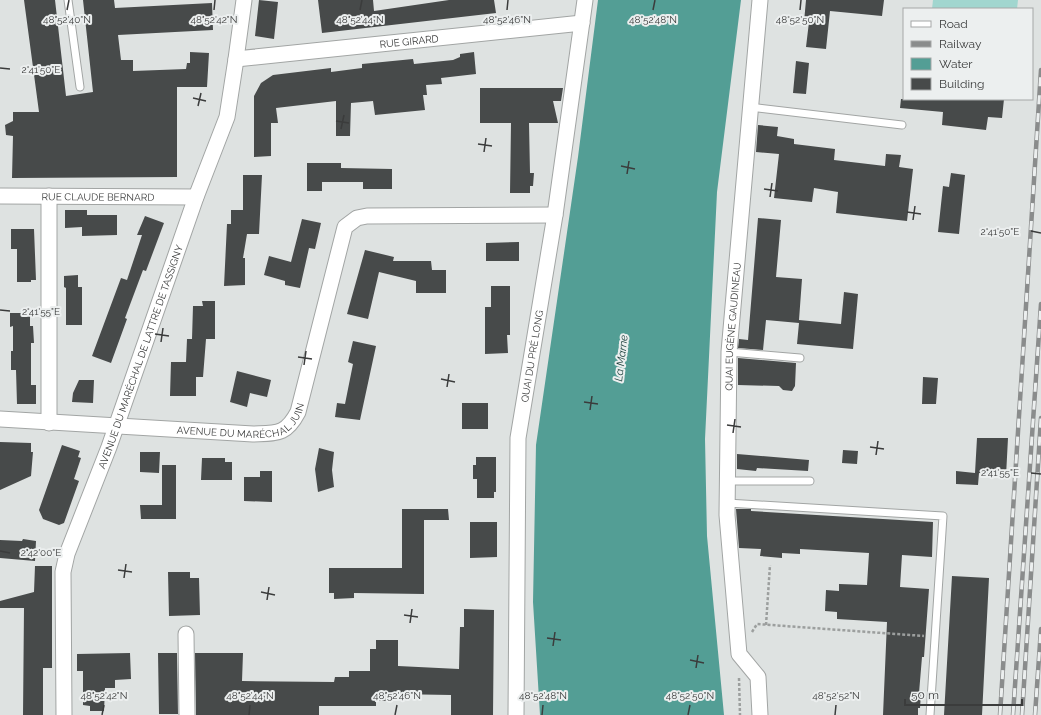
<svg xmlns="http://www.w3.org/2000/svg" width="1041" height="715" font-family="Raleway,sans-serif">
<rect width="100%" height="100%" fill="#dee2e1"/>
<path fill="#a1d6cf" d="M933,0H1018L1017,9H932Z"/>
<path fill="#539e95" d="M598,0H741L717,192L705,439L707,536L724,715H540L533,602L536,445L578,157Z"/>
<path fill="#474a4a" d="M24,0H55L66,96L93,92L83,0H114L115,8L212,3L213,30L118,35L121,60H133V71L186,69L187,63H190V52L209,53L207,87H177V177L12,178L13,136L6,135L5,125L13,121V112H39Z
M259,0L278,2L274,39L255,36Z
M318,0H373L374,11L449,0H494L496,13L322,33Z
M806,0H884L882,16L830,11L826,49L806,47L809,22H804Z
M474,52L476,74L441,78L442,84L426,85L427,95H423L425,110L375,115L373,101L351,103L350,136H336V101L276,108L278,123H271V156L254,157V96L261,83L273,75L331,68V72L362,68V64L413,59L414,64L453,60L460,57V54Z
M796,61L809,63L806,94L793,93Z
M480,88H563L561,101H553L558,123H529L530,173H534L533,186H530V193H510L511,123H480Z
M901,99H1004L1002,118L988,117L986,130L942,125L943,112L900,108Z
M758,125L778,127L777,136L794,139V144L835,149L834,160L885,166L886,154L901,155L899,167L913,169L907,221L836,213L838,192L814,188L812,202L774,198L779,154L756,152Z
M307,163H341V168L392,169V189H363V182H322V191H307Z
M951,173L965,175L959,234L938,232L943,186L949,187Z
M243,175H262L259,234H247L243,258H245V285L224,286L227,224H231V210H243Z
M65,210H87V215H117V235L82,236V227L65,228Z
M145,216L164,223L146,271L143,270L125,318L127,319L111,363L92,356L121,278L127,280L142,235H137Z
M758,218L781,220L776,277L802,279L799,320L841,324L844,292L858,294L853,349L797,344L799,323L766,320L763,350L738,348L739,339L748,340Z
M302,219L321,223L315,249L309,248L300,288L285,285V281L264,275L269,256L291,262Z
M11,229H34L36,280H31V282H17V249H11Z
M519,242V261H486V243Z
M365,250L394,257L393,261H431L432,270H446V293H416V281L379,272L368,319L347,314Z
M78,275V287H82V325H66V288L64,287V276Z
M491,286H510V335H507L508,353L485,354V307H491Z
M202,301H215V339H206L203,377H196V396H170L171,362H186L187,339H192L193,306H203Z
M10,313H30V326H33L34,343H31V385H36V404H17L16,370H11V351H13V326L10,327Z
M353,341L376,346L360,420L335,417L337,403L345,404L353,364L348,362Z
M738,358L796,363L795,386L792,391L783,390L779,386L738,385Z
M237,371L271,380L267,397L250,393L247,407L230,402Z
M923,377L938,378L936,404H922Z
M79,380H94L93,403L72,402L73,393Z
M462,403H488V429H462Z
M977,438H1008L1006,476L979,473L978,485L956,484V471L975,473Z
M0,442L31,443V452H33L31,476L0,490Z
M62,445L80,451L78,457L81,458L74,479L79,481L64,523L59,525L43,519L39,510Z
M319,448L334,452L332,470L334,487L318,492L315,469Z
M843,450L858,451L857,464L842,463Z
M140,452H160L159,473L140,472Z
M737,454L809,460L808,471L757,468L756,471L737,469Z
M476,457H496V492H494V498H477V479H473V465H476Z
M202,458H225V462H232V480H201Z
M162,465H176V519H141L140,505H162Z
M260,471H272V502L244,501V477H260Z
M402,509H448L449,520H424V594L354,593V598L334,599V593H329V568H402Z
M736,509H751V511L933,522L932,557L902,555L900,587L929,589L924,657H922L919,693H921L920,708H918V715H883L887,622L837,619V612L825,611L826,590L839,591V584L867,585L869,553L800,549V554L782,553V558L760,556L761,549L739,548Z
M470,522H497V557L470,558Z
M23,539L36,541L35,561L0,558V540L22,541Z
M35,566H52V668H43V715H23L24,608H0V601L34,592Z
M168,572H190V578H199L200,615L169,616Z
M952,576L989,578L982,715H944Z
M464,609L494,610L493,715H451V695L393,694V701H376V706H319V715H196L195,653H243L242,681L334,682L335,677H349V671H370V649H376V640H398V666L459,669L460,627H464Z
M130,653L131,679L115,680V688H105L104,711H90V706L83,705V671H77V654Z
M158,653H177L178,714H159Z"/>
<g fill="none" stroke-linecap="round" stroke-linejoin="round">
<defs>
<path id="service" d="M68,0L80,87
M750,107L902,125
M729,352L800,358
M727,481H810
M727,503L943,516L930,715"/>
<g id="minor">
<path id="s1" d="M236,59L582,23"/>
<path id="s2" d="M0,196L196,197"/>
<path d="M49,196V423"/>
<path id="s3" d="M0,419L253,434C277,433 286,435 298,412L345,227L357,218L367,216L555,215"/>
<path d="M186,634L187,715"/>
<path id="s4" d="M64,715L63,572L67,554L109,447L196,197L227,117L236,59L244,0"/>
<path id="s5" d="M516,715L518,438L555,215L585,0"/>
<path id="s6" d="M760,715L758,677L739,654L727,515L729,352L760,0"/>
</g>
</defs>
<use href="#service" stroke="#a2a5a4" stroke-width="9"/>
<use href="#minor" stroke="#a2a5a4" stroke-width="17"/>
<path stroke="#9c9f9e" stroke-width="2.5" stroke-dasharray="3 2" stroke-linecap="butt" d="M766,625L770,565
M752,632L757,624L924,636
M739,678L740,715"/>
<use href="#service" stroke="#fff" stroke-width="7"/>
<use href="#minor" stroke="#fff" stroke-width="15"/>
<defs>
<path id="rail" d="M1000,715L1041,70
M1013,715L1041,304
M1022,715L1041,418
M1035,715L1041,629"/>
</defs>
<use href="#rail" stroke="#8a8c8c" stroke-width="4.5"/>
<use href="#rail" stroke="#ecefef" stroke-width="3" stroke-dasharray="9" stroke-linecap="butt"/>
</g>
<path fill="none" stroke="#3b3c3c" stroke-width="1.5" d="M67,10L69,0M214,10L215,0M360,10L362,0M507,10L508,0M653,10L655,0M800,10L801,0M0,68L10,69M193,98L206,101M198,106L201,93M336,121L349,123M341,129L344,115M478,144L492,146M484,152L486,138M621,166L635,169M627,174L629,161M764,189L778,191M770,197L772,183M907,212L921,214M913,220L915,206M1031,231L1041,233M0,310L10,311M155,334L169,336M161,342L163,328M298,357L312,359M304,365L306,351M441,379L455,382M447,387L449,374M584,402L598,404M590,410L592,396M727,425L741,427M733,433L735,419M870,447L884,449M876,455L878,441M1031,473L1041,474M0,551L10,553M118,570L132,572M124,578L126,564M261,592L275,595M267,600L269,587M404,615L418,617M410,623L412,609M547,638L561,640M553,646L555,632M690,660L704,663M696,668L698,655M102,715L104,705M249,715L250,705M395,715L397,705M542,715L543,705M688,715L690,705M835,715L836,705"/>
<g text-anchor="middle" stroke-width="4" stroke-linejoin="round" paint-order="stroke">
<g font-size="10" fill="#3b3c3c" stroke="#ecefef">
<text dy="4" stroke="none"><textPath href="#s1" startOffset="174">RUE GIRARD</textPath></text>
<text dy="4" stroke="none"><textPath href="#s2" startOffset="98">RUE CLAUDE BERNARD</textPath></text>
<text dy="4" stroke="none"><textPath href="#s6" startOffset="396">QUAI EUGÈNE GAUDINEAU</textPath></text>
<text dy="4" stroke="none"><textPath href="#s4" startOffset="372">AVENUE DU MARÉCHAL DE LATTRE DE TASSIGNY</textPath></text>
<text dy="4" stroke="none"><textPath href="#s5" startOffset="360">QUAI DU PRÉ LONG</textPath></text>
<text dy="4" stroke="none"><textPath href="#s3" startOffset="247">AVENUE DU MARÉCHAL JUIN</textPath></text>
</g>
<g font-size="11" font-style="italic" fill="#193d39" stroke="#ecefef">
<text transform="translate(621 358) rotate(-83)" y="4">La Marne</text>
</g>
</g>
<g font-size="10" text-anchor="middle" fill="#3b3c3c" stroke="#ecefef" stroke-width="4" stroke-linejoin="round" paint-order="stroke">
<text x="67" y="23">48°52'40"N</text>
<text x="214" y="23">48°52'42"N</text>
<text x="360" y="23">48°52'44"N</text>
<text x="507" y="23">48°52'46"N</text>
<text x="653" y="23">48°52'48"N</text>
<text x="800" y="23">48°52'50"N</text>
<text x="41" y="73">2°41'50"E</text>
<text x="1000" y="235">2°41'50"E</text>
<text x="41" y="315">2°41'55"E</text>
<text x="1000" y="476">2°41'55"E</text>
<text x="41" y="556">2°42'00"E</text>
<text x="104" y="699">48°52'42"N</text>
<text x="250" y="699">48°52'44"N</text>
<text x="397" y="699">48°52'46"N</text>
<text x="543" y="699">48°52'48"N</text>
<text x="690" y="699">48°52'50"N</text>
<text x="836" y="699">48°52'52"N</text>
</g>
<rect x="903" y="8" width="130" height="92" fill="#ecefef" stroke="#a5a7a7"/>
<rect x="911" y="21" width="20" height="6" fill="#ffffff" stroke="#a5a7a7"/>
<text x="939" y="28" font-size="12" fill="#3b3c3c">Road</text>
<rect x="911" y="41" width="20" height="6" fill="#8a8c8c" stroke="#a5a7a7"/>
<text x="939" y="48" font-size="12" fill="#3b3c3c">Railway</text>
<rect x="911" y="58" width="20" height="12" fill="#539e95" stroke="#a5a7a7"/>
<text x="939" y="68" font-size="12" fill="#3b3c3c">Water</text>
<rect x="911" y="78" width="20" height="12" fill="#474a4a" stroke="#a5a7a7"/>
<text x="939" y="88" font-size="12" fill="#3b3c3c">Building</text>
<path d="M905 699v6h117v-6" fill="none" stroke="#3b3c3c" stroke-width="2"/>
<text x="911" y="699" font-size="12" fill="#3b3c3c" stroke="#ecefef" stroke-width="3" paint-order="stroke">50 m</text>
</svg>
